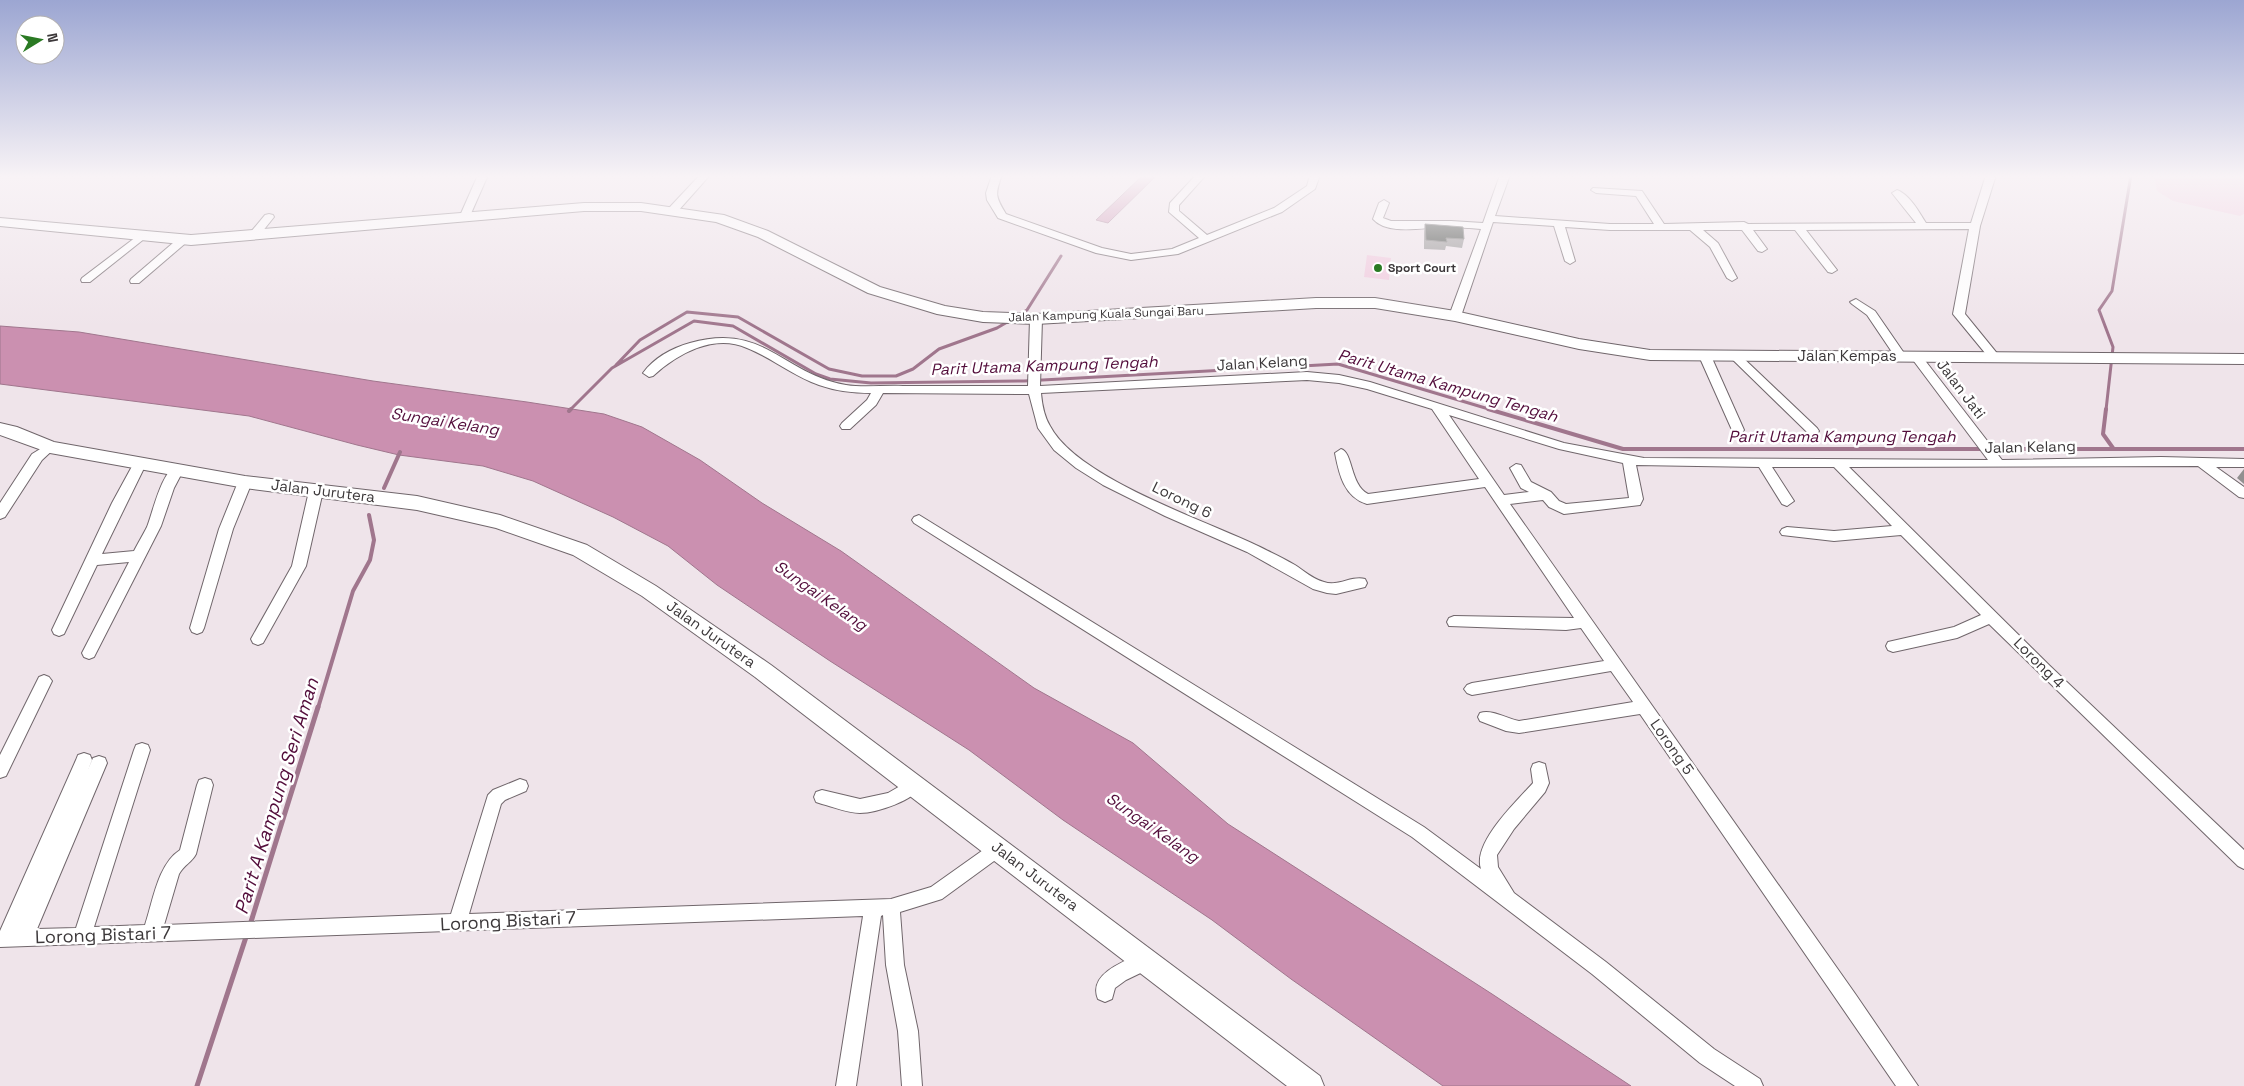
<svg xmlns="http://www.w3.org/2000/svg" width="2244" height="1086" font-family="'Space Grotesk',sans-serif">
<rect width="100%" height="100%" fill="#efe4ea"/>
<path fill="#f0c9dd" d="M2154,175H2244V214L2240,216L2173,201L2157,191Z
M1367,255L1391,258L1389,280L1364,277Z"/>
<path fill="#cb90b0" stroke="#a0768d" d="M1143,175H1157L1108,223L1096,220Z
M0,326L79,332L373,381L527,402L604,414L642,427L700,460L762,503L841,551L1034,688L1133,743L1228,824L1492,994L1631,1086H1443L1291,979L1212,920L1063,820L969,750L830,661L717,585L668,546L613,517L533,481L483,466L399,455L357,445L249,416L0,384Z"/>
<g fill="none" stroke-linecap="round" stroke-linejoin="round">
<path stroke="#a0768d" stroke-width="3" d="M1017,316L1027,310L1061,256
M616,365L640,340L687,312L738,317L829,369L862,376H896L913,369L939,349L997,328L1009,321
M570,410L612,368L694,321L733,326L816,374L830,379L871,383L1024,381L1338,364L1492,410
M2106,410L2113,347L2099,310L2112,291L2131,175"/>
<path stroke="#a0768d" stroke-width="4" d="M1488,409L1623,449H2244
M2106,409L2103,434L2113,448
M569,411L571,409
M384,488L400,452
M318,708L353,591L370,560L374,540L369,515"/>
<path stroke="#a0768d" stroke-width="5" d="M250,925L318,707
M197,1086L247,934"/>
<defs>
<path id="street" d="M478,175H488L469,218L464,221L460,220L459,218Z
M700,175H710L677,212H669V208Z
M992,175H1002C995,194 995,196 1006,214L1102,248L1131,254L1172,249L1199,238L1169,212L1170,203L1196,175H1206L1179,205V211L1207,235L1274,208L1307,186L1310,175H1320L1315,189L1282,212L1178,254L1131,260L1096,253L998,218L987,200L986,193Z
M1500,175H1510L1495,216L1610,224H1654L1636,196L1596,193L1591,190L1593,188L1642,191L1664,224L1744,222L1748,224L1916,223L1892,193L1897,190C1910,195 1919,212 1926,223H1971L1986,175H1996L1980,226L1965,314L2000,357L1994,361L1990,359L1953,314L1969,229L1806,230L1837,270L1832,273L1828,272L1795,230H1753L1767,249L1762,252L1758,251L1742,230H1703L1718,243L1737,278L1732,281L1727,278L1710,247L1690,230H1610L1565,227L1575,261L1570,264L1565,261L1554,226L1493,222L1461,316L1455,319L1451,318L1449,316L1481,229C1469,228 1457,227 1445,227C1425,227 1388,236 1373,219L1379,203L1384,200L1389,203L1383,218L1391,221H1451L1483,223Z
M269,214L273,215L274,217L258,237H250V233L265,215Z
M140,234L145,237L144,239L90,282H82L81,280L82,278Z
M184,236L189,239L188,241L139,283H131L130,281L131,279L180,237Z
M1856,299L1875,311L1906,356L1904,358H1896L1867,315L1852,304L1850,302Z
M1036,316L1042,319L1040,386L1307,372L1339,375L1370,382L1564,443L1644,458L1988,460L1910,356L1916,353L1920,354L2002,460L2161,457L2244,459V467H2216L2244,487V498L2239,497L2198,466L1849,467L2050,666L2244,850V869L2238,866L1989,624L1957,638L1893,652L1888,650L1886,646L1888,642L1954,627L1981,615L1901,535L1834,541L1782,535L1780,532L1782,529L1787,527L1834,531L1892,526L1834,467H1772L1794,501L1787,506L1782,504L1759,467L1636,465L1643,499L1640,505L1564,514L1549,507L1543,500L1510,504L1856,995L1918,1086H1896L1640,714L1519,733L1506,731L1480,721L1478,717L1480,713C1492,709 1507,719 1519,721L1633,702L1611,671L1472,695L1467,693L1464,689L1467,685L1472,683L1604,661L1581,628L1566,630L1449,626L1447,622L1449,618L1454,616L1574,618L1485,487L1367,504C1344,497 1339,474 1335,453L1341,449C1353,452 1350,485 1368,494L1479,479L1432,409L1367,389L1339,383L1307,380L1041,393C1042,404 1044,416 1050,426C1077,478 1204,520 1258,546C1270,552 1283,558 1295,565C1304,571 1313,579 1324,582C1338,587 1352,575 1365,579L1367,583L1365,587L1336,594L1327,593L1313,589L1247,552L1165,516L1103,485L1076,468L1054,450L1038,428L1029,394L883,393L876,405L850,429H842L840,426L842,423L867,400L871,393C853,393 836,391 819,385C793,376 772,358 747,348C714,333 677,354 653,376L649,377L643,373C654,358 672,348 690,343C765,322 782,374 846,385C864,388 884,385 903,386C944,386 986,386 1028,386L1030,319ZM1449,415L1559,449L1623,463L1629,498L1566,504L1559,501L1551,492L1531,482L1521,465L1516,464L1510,468L1521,488L1529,492L1504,495Z
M1705,353L1711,356L1744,430L1742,433H1734L1732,430L1699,356Z
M1735,353L1739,354L1817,428L1819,431L1817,434H1809L1731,358L1729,356Z
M50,443L54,444L56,447L42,460L5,517L0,519V503L32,454Z
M141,458L147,462L102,554L134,551C138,543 143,535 147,527C153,512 162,469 178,465L184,469L174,488L161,526L94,657L89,659L84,657L82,653L129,562L97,565L64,634L59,636L54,634L52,630L112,503L136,459Z
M245,478L252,482L233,529L204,628L202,632L197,634L192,632L190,628L219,529L238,482Z
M316,487L323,491L306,566L263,643L258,645L253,643L251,639L292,566L309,491Z
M919,515L1424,827L1481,869C1472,843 1517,801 1533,783L1531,769L1533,764L1539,762L1545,764L1549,783L1545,792L1514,829L1497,855L1498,867L1514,893L1606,962L1714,1049L1760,1079L1763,1086H1735L1700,1063L1592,974L1412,837L914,523L912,520L914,517Z
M44,675L49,677L52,681L6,776L0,778V755L39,677Z
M142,743L148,745L150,750L94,927L145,925C153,901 158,864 180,850L197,785L199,780L205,778L211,780L213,785L196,854C192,862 184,865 179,874L164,925L451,914L488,795L493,790L520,779L526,781L528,786L526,791L505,800L501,804L469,914L891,899L931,887L993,843L999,840L1005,843L1008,848L1005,853L942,899L900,912L904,965L918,1031L922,1086H902L898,1031L886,965L883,915L881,916L856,1086H836L863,916L0,947V931L76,760L78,755L84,753L90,755L92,760L87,772L93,758L99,756L105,758L107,763L37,929L76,928L134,750L136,745Z
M914,778L920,780L922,785C915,800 877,813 860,813C848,813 834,807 822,804L816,802L814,797L816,792L822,790L860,799L888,793Z
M1146,952L1153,955L1155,961L1153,967L1126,980L1115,988L1112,999L1105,1002L1098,999C1087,973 1127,960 1146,952Z"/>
<path id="secondary" d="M584,203H641L724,215L768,231L880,287L945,306L983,312L1036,314L1316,298H1375L1455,311L1579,339L1650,350L2244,354V364L1650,360L1579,349L1455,321L1375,308H1316L1036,324L983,322L937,314L868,293L758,237L716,222L641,211H584L191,245L0,226V218L191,235Z
M0,423L17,427L54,442L245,476L417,496L500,515L587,545L656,586L771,665L1320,1076L1324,1086H1287L755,677L642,596L573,555L496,528L417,510L245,488L50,453L0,435Z"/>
</defs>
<use href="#street" stroke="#70666b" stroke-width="2"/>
<use href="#secondary" stroke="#70666b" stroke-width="2"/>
<use href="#street" fill="#fff" fill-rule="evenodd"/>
<use href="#secondary" fill="#fff" fill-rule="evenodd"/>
</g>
<path fill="#929090" d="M1425,224L1464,239L1462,248L1446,246L1445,250L1424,249V232Z
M2244,469V484L2237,478Z"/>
<path fill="#363c36" stroke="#6e6e6c" d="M1425,224L1463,227L1464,239L1446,238L1447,242L1426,240Z"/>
<linearGradient id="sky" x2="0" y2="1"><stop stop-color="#9ca6d2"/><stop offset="0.54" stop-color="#f8f3f6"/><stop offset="1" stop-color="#f8f3f6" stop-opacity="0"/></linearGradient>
<rect width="2244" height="327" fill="url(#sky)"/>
<circle fill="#2a7a23" stroke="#fff" stroke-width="2" cx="1378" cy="268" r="5"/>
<g text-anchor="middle" stroke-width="5" stroke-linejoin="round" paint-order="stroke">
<g font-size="12" font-weight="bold" fill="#3c383a" stroke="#fff" text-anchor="start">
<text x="1388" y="272">Sport Court</text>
</g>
<g font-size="12" fill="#3c383a" stroke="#fff">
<text transform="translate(1106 314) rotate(-2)" y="4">Jalan Kampung Kuala Sungai Baru</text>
</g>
<g font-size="15" fill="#3c383a" stroke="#fff">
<text x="1847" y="361">Jalan Kempas</text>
<text transform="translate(1262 363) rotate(-3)" y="5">Jalan Kelang</text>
<text transform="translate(1961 389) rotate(53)" y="5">Jalan Jati</text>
<text transform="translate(2030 447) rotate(-1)" y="5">Jalan Kelang</text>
<text transform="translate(323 491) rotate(7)" y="5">Jalan Jurutera</text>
<text transform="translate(1182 500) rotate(26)" y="5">Lorong 6</text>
<text transform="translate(711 634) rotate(35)" y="5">Jalan Jurutera</text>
<text transform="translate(2039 663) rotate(45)" y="5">Lorong 4</text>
<text transform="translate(1672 747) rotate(55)" y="5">Lorong 5</text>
<text transform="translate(1035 876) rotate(37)" y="5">Jalan Jurutera</text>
</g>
<g font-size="16" font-style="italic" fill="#530d3b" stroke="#fff">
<text transform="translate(1044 365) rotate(-2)" y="6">Parit Utama Kampung Tengah</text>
<text transform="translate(1448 385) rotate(16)" y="6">Parit Utama Kampung Tengah</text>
<text transform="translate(445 421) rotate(9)" y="6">Sungai Kelang</text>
<text x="1842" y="442">Parit Utama Kampung Tengah</text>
<text transform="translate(821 595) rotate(35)" y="6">Sungai Kelang</text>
<text transform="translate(1153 827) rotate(35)" y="6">Sungai Kelang</text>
</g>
<g font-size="18" fill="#3c383a" stroke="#fff">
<text transform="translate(508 921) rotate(-3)" y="6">Lorong Bistari 7</text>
<text transform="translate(103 935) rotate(-2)" y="6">Lorong Bistari 7</text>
</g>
<g font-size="19" font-style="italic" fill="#530d3b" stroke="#fff">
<text transform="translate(276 796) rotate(-73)" y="7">Parit A Kampung Seri Aman</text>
</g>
</g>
<g transform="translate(40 40) rotate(80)"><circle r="24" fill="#ffffff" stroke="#b1afb0"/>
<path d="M0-4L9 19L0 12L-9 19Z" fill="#2a7a23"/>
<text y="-8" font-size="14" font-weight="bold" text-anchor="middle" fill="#3c383a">N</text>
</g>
</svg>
